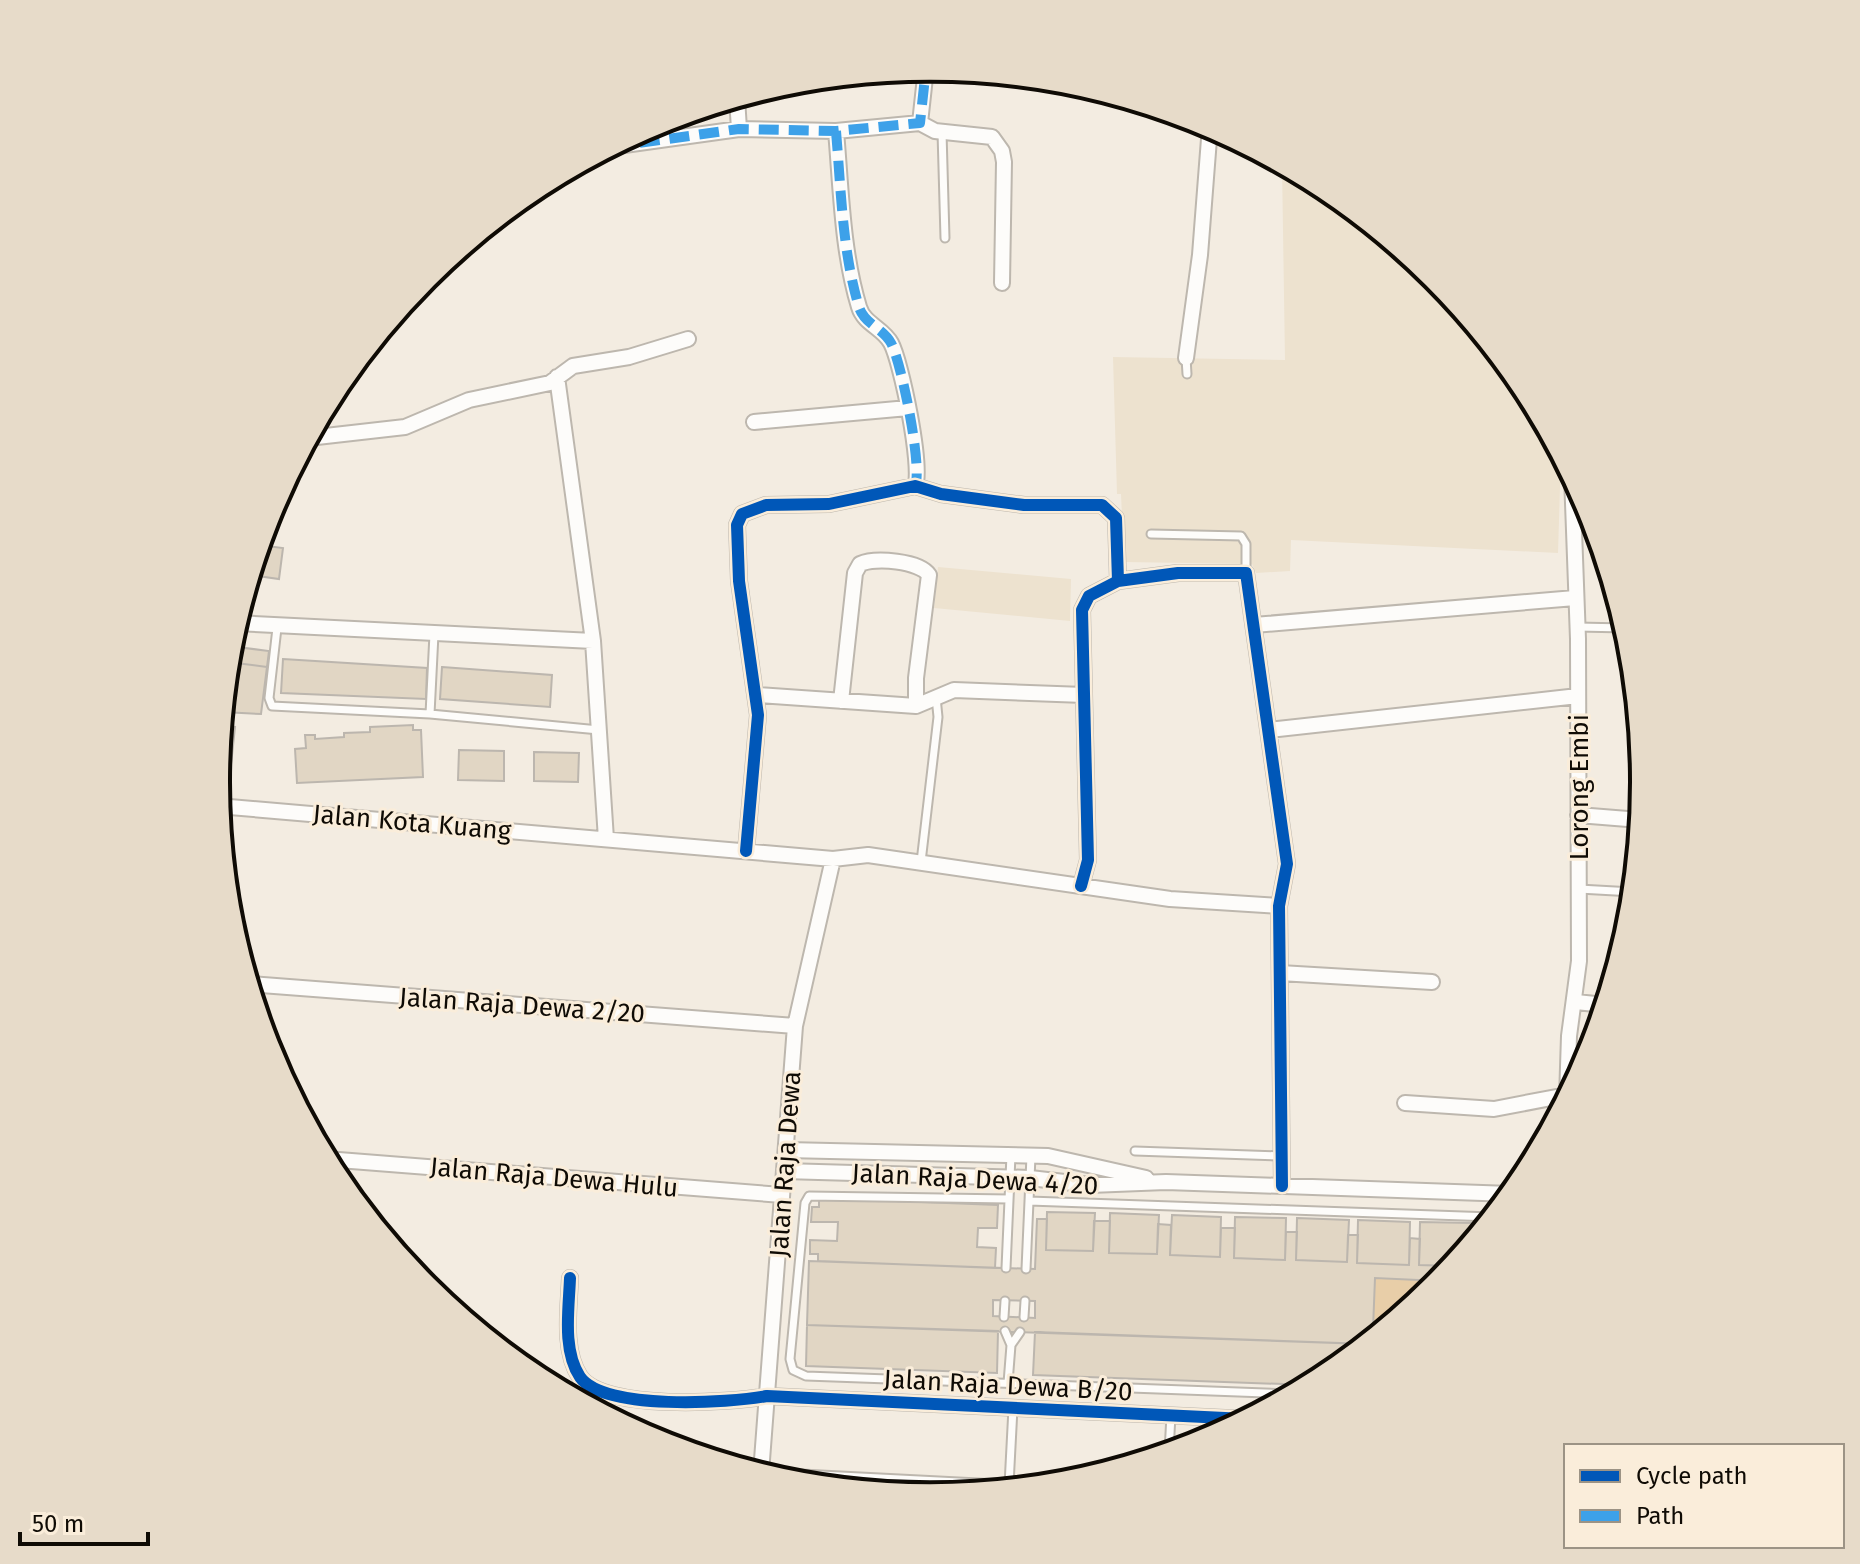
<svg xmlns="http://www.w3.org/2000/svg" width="1860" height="1564" font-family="'Fira Sans',sans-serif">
<rect width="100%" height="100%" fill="#f3ece1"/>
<path fill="#ede2cf" d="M1282,165L1327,189L1435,277L1524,386L1561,455L1558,553L1291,540L1290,571L1256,573L1252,564L1124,562L1121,494H1117L1113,357L1285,360Z
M938,567L1071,579L1070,621L934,608Z"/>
<path fill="#e8cea8" d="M1375,1278L1440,1281L1383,1330L1373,1329Z"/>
<path fill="#e1d6c4" stroke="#bcb6ae" stroke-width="2" fill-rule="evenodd" d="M259,545L283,548L279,579L250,575Z
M229,646L269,651L267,667L228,662Z
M283,659L427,668L426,699L281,693Z
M228,662L267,667L261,714L223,712Z
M442,667L552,675L550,707L440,699Z
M413,725V730H421L423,777L297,783L295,749L306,748L305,735H315V739L344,737V733L370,732V727Z
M222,726L235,727L231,765L218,763Z
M459,750L504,751V781L458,780Z
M534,752L579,753L578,782L534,781Z
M819,1198L998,1205L997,1228H978L977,1247L996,1248L995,1268L818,1261V1254H810V1240L837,1241L838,1222H811L812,1207H819Z
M1047,1212L1095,1213L1093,1251L1046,1250Z
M1110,1213L1159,1215L1157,1254L1109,1253Z
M1172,1215L1221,1217L1220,1257L1170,1255Z
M1235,1217L1286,1218L1285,1260L1234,1258Z
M1297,1218L1349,1220L1347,1262L1296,1260Z
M1037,1219H1047L1046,1250L1093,1251L1094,1221H1110L1109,1253L1157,1254L1158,1224L1171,1225L1170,1255L1220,1257L1221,1228H1235L1234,1258L1285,1260L1286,1232H1297L1296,1260L1347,1262L1348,1235H1358L1357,1263L1409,1265L1410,1238L1420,1239L1419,1265L1452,1266L1440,1281L1375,1278L1373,1329L1383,1330L1365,1344L807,1325L809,1261L1035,1269ZM993,1300L1035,1301V1318L993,1316Z
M1358,1220L1410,1222L1409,1265L1357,1263Z
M1420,1222L1473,1223V1241L1452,1266L1419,1265Z
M807,1325L998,1331L997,1373L806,1366Z
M1035,1332L1365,1344L1310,1385L1033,1375Z"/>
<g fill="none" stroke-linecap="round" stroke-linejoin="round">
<defs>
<path id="lane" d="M942,132L945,238
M1186,358L1187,374
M1151,534L1241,536L1246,544V573
M1577,627L1626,628
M277,628L269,698L272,706L430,714L599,730
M430,714L434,634
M921,862L938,717L936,697
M1579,889L1633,892
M1135,1151L1281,1156
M1009,1199L809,1196L805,1203L790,1359L793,1370L806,1376L1292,1394
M1029,1201L1492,1217
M1006,1268L1011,1155
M1026,1269L1031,1156
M1004,1317L1005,1301
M1024,1317L1025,1301
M1005,1331L1011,1345L1008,1383
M1011,1345L1020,1332
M1169,1452L1171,1415
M762,1472L1036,1486
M1009,1485L1013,1408"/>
<path id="street" d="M737,98L739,129
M920,123L926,68
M836,131C841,188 842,251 859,307C864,324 883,328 891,343C901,361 923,468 915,486
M610,147L739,129L836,131L920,123L935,131L992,137L1002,151L1004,162L1002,283
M1186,358L1200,255L1210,126
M557,377L593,641L606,839
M754,422L908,408
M308,438L405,427L469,400L550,383L573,366L629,357L688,339
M1118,581L1178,573H1246L1287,864L1279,906L1282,1186
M236,623L593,641
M1254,625L1575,598
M757,695L916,706L954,690L1084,695
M841,701L855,573L860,564C875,557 920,561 929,575L916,678V706
M1269,730L1578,696
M218,806L833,859L868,855L1170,899L1279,906
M1578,815L1640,820
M746,851L758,715L739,581L737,525L742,514L766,505L829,504L915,486L941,494L1024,505H1102L1116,518L1118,581L1089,596L1082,610L1088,860L1081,886
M1280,973L1432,982
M249,984L795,1026
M1576,1002L1605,1005
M1567,1098L1569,1036L1579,961L1578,639L1572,476
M1405,1103L1494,1109L1567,1095
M786,1150L1048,1156L1146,1178
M326,1159L782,1195
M784,1171L1030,1178L1090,1185L1166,1182L1511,1194
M570,1278C569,1308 562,1350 580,1377C604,1411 729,1403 767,1396L1246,1419
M761,1473L795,1026L833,859"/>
</defs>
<use href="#lane" stroke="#bdb7ae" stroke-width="11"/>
<use href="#street" stroke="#bdb7ae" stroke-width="18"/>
<use href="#lane" stroke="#fdfcfa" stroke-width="7"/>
<use href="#street" stroke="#fdfcfa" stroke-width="14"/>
<path stroke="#3da1e9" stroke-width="10" stroke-dasharray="20 10" stroke-linecap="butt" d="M836,131C841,188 842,251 859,307C864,324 883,328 891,343C901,361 923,468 915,486
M610,147L739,129L836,131L920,123L926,68"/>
<defs>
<path id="cycleway" d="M1118,581L1178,573H1246L1287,864L1279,906L1282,1186
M746,851L758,715L739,581L737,525L742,514L766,505L829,504L915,486L941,494L1024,505H1102L1116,518L1118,581L1089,596L1082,610L1088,860L1081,886
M570,1278C569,1308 562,1350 580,1377C604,1411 729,1403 767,1396L1246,1419"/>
</defs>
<use href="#cycleway" stroke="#faedda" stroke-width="17"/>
<use href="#cycleway" stroke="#0057b8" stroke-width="12"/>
</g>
<g text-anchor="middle" stroke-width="6" stroke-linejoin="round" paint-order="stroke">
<g font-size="26" fill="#0f0b05" stroke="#faedda">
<text transform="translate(1579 787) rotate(-90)" y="9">Lorong Embi</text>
<text transform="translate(412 822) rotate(5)" y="9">Jalan Kota Kuang</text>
<text transform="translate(522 1005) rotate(4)" y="9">Jalan Raja Dewa 2/20</text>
<text transform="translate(785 1164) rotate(-86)" y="9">Jalan Raja Dewa</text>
<text transform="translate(554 1177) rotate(5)" y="9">Jalan Raja Dewa Hulu</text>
<text transform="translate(975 1179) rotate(3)" y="9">Jalan Raja Dewa 4/20</text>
<text transform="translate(1008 1385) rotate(3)" y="9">Jalan Raja Dewa B/20</text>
</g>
</g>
<path d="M0 0H1860V1564H0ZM230 782a700 700 0 1 1 1400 0a700 700 0 1 1-1400 0Z" fill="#e7dbc9" fill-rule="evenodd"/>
<path fill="none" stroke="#0f0b05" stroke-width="4" d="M230 782a700 700 0 1 1 1400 0a700 700 0 1 1-1400 0Z"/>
<rect x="1564" y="1444" width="280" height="104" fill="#faedda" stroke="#9c9385" stroke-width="2"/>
<rect x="1580" y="1470" width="40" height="12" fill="#0057b8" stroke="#9c9385" stroke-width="2"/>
<text x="1636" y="1484" font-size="24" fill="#0f0b05">Cycle path</text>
<rect x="1580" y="1510" width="40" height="12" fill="#3da1e9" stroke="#9c9385" stroke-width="2"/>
<text x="1636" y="1524" font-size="24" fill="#0f0b05">Path</text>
<path d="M20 1532v12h128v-12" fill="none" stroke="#0f0b05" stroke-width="4"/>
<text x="32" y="1532" font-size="24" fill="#0f0b05" stroke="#faedda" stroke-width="6" paint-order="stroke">50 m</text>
</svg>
